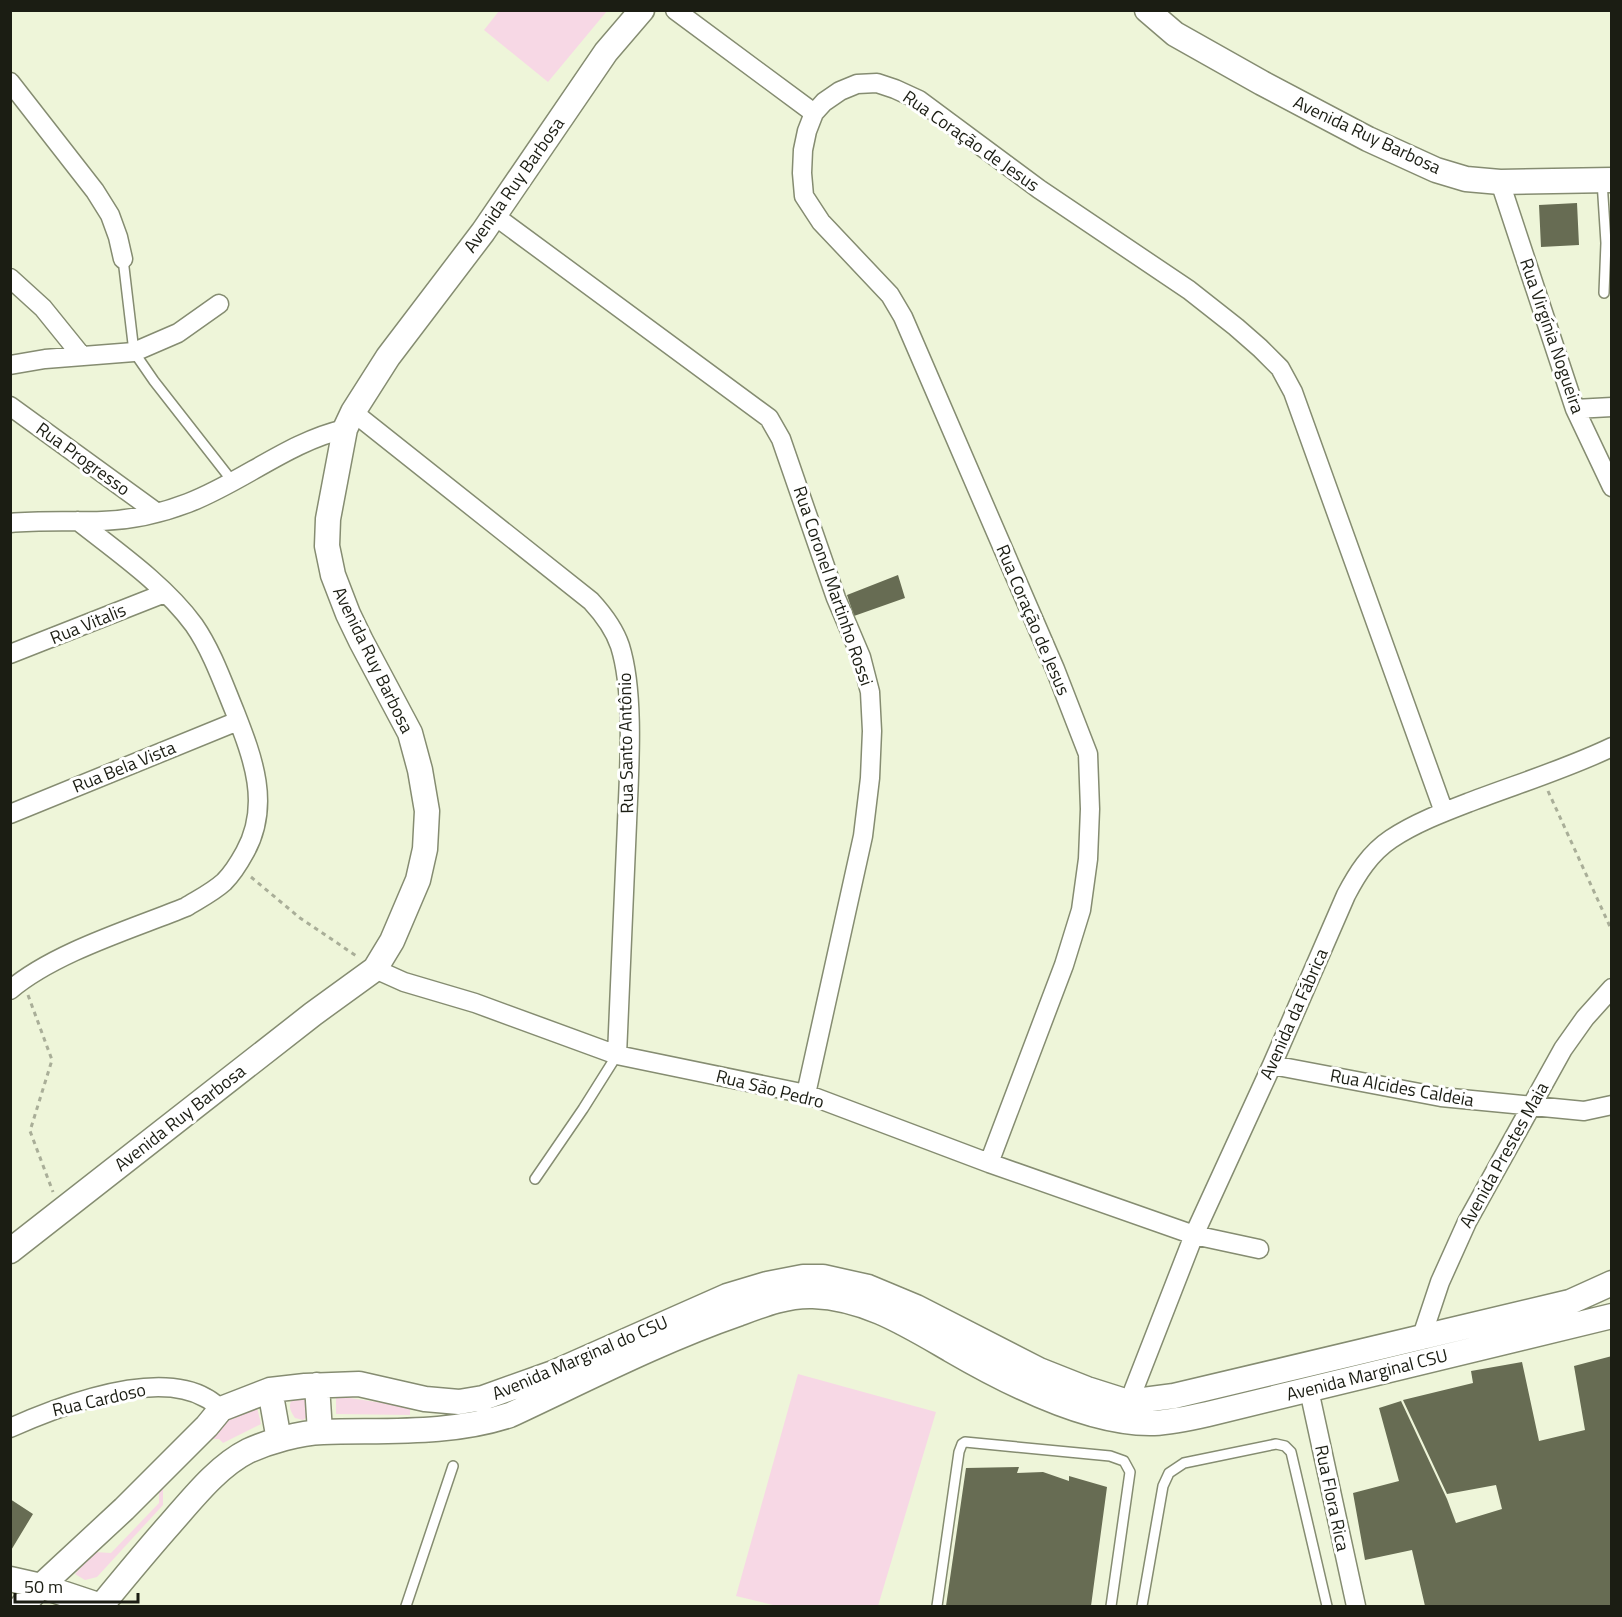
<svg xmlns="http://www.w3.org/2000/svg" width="1622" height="1617" font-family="'Titillium Web',sans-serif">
<rect width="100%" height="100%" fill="#eef5d9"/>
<path fill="#f7d8e5" d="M499,11V10L607,11L548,82L484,30Z
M798,1374L936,1412L878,1606H777L736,1596Z
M296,1394L306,1395L308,1416L303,1420L295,1418C288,1408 288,1404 296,1394Z
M336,1396L410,1407V1415L336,1414Z
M257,1407L261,1424L223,1443L219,1439H207L163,1489V1505L97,1577L85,1580L75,1574L95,1552L111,1553L159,1503V1484L201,1439L228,1420Z"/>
<path fill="#676c53" d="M1577,203L1579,245L1541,247L1539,205Z
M898,575L905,598L854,616L847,595Z
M1612,1356V1606H1425L1412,1550L1365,1560L1353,1493L1399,1481L1379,1408L1401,1401L1447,1499L1456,1523L1502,1509L1496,1485L1447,1494L1403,1400L1473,1383L1471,1371L1522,1362L1539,1441L1585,1430L1574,1366Z
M1019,1467L1017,1473L1043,1472L1069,1481V1476L1107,1487L1091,1606H946L966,1468Z
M10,1499L33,1514L10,1552Z"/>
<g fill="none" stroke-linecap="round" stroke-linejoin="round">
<defs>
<path id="lane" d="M1602,181L1606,243L1604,293
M123,259L134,352L154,381L233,482
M535,1179L583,1109L617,1055
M406,1606L453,1466
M937,1606L959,1452L962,1444L965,1442L1110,1456L1124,1461L1130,1472L1111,1606
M1142,1606L1163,1486L1169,1473L1184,1463L1276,1444L1285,1446L1291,1452L1327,1606"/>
<path id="street" d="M675,10L814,113
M10,82L95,191L110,215L118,237L123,259
M1500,182L1575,409L1612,487
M495,216L769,418L781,439L836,598L861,657L870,692L872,731L870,778L863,836L806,1094
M10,278L43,308L81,355
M10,365L45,359L134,352L178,333L219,304
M10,406L156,512
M1575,409L1612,407
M353,412L591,601C603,614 614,628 620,646C635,694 629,772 627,823C624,900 621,977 617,1055
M10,523C41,520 72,522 102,521C130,520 162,513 188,503C241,483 290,441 345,429
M10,654L165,593
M10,814L238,721
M375,969L404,982L475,1003L617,1055L806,1094L989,1163L1194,1235L1259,1249
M10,990C55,952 132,929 186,907C199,899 213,892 224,882C233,873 239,863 245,852C271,805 253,758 235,712C223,683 212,651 194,625C165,585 116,551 78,521
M1272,1065L1441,1097L1584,1111L1612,1105
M989,1163L1064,965L1081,910L1088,859L1090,809L1088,754L1055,669L903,317L890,295L821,222L804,196L802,173L803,150L807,131L814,113L824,102L840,91L857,84L877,83L895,89L919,100L1039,189L1189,290L1236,327L1260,348L1280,368L1293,392L1444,812
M1422,1336L1440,1282L1467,1222L1563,1049L1585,1018L1612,988
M1309,1390L1356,1606
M1125,1412L1194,1235L1272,1065L1346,895C1357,874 1370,853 1391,839C1415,823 1444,812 1470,802C1517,784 1566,769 1612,747
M10,1428C60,1406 155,1369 206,1398C212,1401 216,1405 221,1409"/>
<path id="secondary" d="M1147,10L1175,34L1262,83L1368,139L1436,170L1466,179L1500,182L1612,180
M10,1251L313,1014L375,969L392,941L418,880L425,849L427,811L420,770L410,733L361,641L348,614L333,575L327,546L328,519L345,429L353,412L388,357L483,232L606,52L642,10
M317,1385L320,1432
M270,1390L279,1440
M10,1579L41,1586L101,1606
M22,1606L41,1586L124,1509L207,1426L221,1409L270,1390L305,1386L359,1384L425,1399L459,1402L483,1398L553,1373L727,1296L767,1284L803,1277H823L868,1287L916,1307L1039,1370L1087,1389L1128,1402L1174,1396L1570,1302L1612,1283
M101,1606C124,1578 147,1550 171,1523C193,1498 218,1466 248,1451C270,1441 299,1433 323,1432C386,1430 450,1435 510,1415C585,1380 660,1341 738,1314C762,1305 787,1295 813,1296C865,1298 906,1324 951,1350C1006,1382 1089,1425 1154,1423C1172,1422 1190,1418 1208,1414L1612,1316"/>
</defs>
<use href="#lane" stroke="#858c71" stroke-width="12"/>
<use href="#street" stroke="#858c71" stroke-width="21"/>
<use href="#secondary" stroke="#858c71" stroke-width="27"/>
<path stroke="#a9ae98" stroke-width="3" stroke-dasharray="4.5 4.5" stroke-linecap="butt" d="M1548,791L1612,931
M251,877L300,918L358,957
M28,995L52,1060L30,1131L53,1192"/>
<use href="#lane" stroke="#fff" stroke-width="9"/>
<use href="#street" stroke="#fff" stroke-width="18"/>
<use href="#secondary" stroke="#fff" stroke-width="24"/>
</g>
<g text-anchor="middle" stroke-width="6" stroke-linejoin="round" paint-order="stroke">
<g font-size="18" fill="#1b1d13" stroke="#fff">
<text transform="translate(1367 135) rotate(25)" y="6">Avenida Ruy Barbosa</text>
<text transform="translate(971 141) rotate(35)" y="6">Rua Coração de Jesus</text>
<text transform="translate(514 185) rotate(-55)" y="6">Avenida Ruy Barbosa</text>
<text transform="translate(1552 336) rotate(71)" y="6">Rua Virgínia Nogueira</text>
<text transform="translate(83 459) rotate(36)" y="6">Rua Progresso</text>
<text transform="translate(833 586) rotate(71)" y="6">Rua Coronel Martinho Rossi</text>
<text transform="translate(1033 620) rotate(67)" y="6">Rua Coração de Jesus</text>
<text transform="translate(88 624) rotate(-22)" y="6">Rua Vitalis</text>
<text transform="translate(373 660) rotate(64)" y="6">Avenida Ruy Barbosa</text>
<text transform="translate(626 743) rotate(-91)" y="6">Rua Santo Antônio</text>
<text transform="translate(124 767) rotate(-22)" y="6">Rua Bela Vista</text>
<text transform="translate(1294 1014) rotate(-66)" y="6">Avenida da Fábrica</text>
<text transform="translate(1402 1088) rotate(10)" y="6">Rua Alcides Caldeia</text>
<text transform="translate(770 1089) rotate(14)" y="6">Rua São Pedro</text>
<text transform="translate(180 1118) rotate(-38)" y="6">Avenida Ruy Barbosa</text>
<text transform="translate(1504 1155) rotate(-61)" y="6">Avenida Prestes Maia</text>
<text transform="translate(580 1358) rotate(-23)" y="6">Avenida Marginal do CSU</text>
<text transform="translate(1367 1375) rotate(-14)" y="6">Avenida Marginal CSU</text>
<text transform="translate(99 1400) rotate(-13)" y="6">Rua Cardoso</text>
<text transform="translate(1332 1498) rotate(78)" y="6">Rua Flora Rica</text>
</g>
</g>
<rect width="1622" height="1617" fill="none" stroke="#1b1d13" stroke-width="24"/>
<path d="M15 1593v9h123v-9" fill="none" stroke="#1b1d13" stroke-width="3"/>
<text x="24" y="1593" font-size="18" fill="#1b1d13" stroke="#ffffff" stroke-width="4.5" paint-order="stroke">50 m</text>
</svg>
